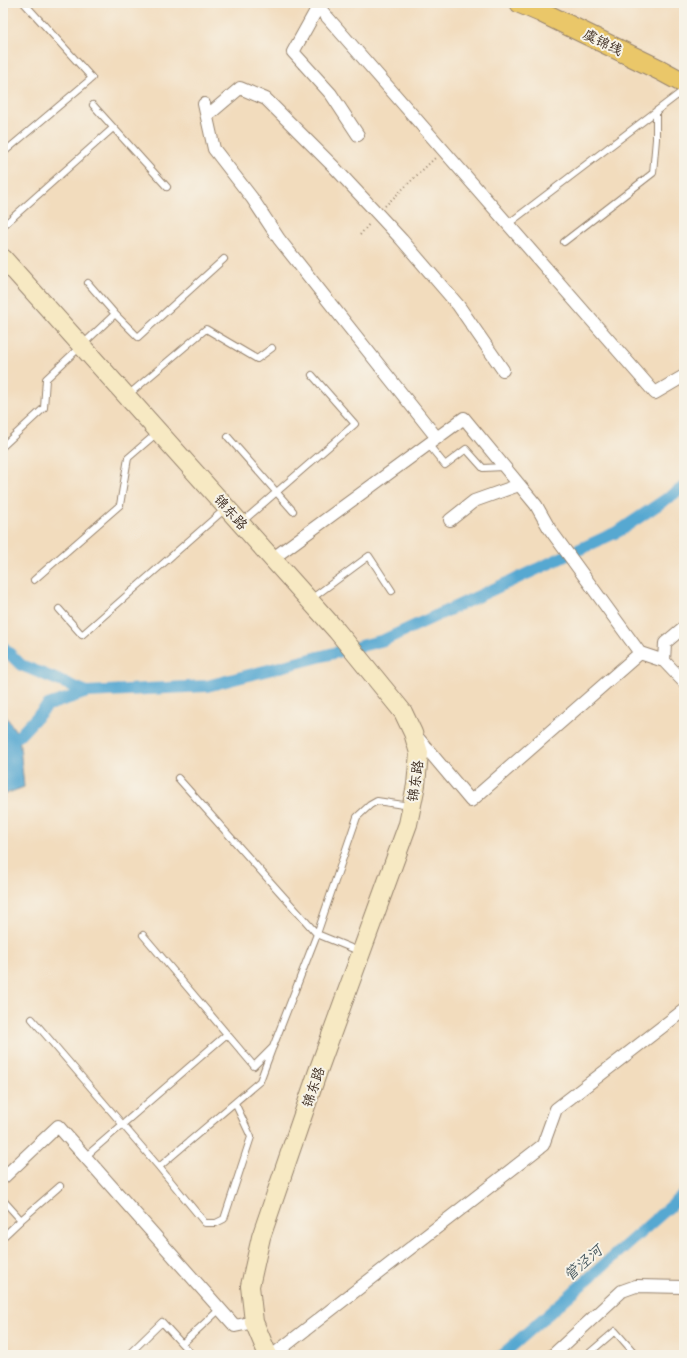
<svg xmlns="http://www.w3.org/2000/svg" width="687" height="1358" font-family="Sriracha,'LXGW WenKai TC',sans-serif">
<rect width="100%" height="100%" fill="#f7f3e8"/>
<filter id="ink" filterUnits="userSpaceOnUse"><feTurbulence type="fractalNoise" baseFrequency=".025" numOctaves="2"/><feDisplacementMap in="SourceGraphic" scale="8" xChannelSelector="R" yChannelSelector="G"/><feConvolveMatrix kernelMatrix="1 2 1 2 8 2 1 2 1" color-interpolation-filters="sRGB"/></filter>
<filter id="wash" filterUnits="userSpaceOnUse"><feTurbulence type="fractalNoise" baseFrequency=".012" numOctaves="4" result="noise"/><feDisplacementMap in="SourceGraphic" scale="16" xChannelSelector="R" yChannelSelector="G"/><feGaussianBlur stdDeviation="0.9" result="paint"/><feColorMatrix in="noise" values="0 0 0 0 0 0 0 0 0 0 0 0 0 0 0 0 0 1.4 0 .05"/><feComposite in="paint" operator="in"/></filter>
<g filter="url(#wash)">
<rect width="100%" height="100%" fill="#f2dcbd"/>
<path fill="#56a8d1" stroke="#486978" d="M3,715H5L19,736L24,787L3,795Z"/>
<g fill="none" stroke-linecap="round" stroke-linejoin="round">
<path stroke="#56a8d1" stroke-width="12" d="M3,647L21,665L87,692L207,686L384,640L619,531L684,487
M19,736L48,705L87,692
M502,1355L684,1194"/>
</g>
</g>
<g filter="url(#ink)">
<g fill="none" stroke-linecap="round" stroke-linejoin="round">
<defs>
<path id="service" d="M93,105L167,187
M3,153L92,78L24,3
M508,224L684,90
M3,226L113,128
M564,242L653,173L656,139V111
M115,314L138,337L224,259
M128,395L206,329L257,359L272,348
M228,437L293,511
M428,444L445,465L466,449L483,468L504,467
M3,446L44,408L46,379L115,314L88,283
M242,522L355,424L312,375
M34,580L120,505L128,458L157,433
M311,599L369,556L392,591
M59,609L82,635L225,509
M178,778L317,934L361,952
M143,935L254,1066L273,1047L317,934L357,817L370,805L377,801L410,806
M32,1019L159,1167L260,1081L272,1049
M85,1157L227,1034
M159,1167L205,1223H216L224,1219L251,1137L235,1103
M3,1200L21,1220L3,1237
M21,1220L60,1186
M182,1344L192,1355
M128,1355L162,1322L182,1344L220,1309
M587,1355L615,1331L636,1355"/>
<path id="minor" d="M315,3L655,393L684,376
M318,7L293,52L331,94L358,135
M204,104L214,149L252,198L279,239L437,438
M207,116L240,88L266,99L334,167L377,213L402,240L458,305L503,370
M450,520L474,501L519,485
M272,559L464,418L536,505L549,528L640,653
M684,627L665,643L664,661L684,682
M418,738L471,801L640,653L664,661
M3,1178L58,1126L235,1326L254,1322
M273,1355L543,1145L556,1109L684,1010
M553,1355L622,1291L636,1286L684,1287"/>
<path id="secondary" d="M3,258L337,631L403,712L413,733L419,753L416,785L408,824L318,1071L261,1237L250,1286L254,1322L268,1355"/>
<path id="primary" d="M520,3L541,12L660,70L684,83"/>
</defs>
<use href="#service" stroke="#96836e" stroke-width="8"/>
<use href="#minor" stroke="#96836e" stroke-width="14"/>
<use href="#secondary" stroke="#96836e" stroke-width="20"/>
<use href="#primary" stroke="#96836e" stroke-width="22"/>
<path stroke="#96836e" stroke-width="2" stroke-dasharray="1 3" stroke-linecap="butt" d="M385,206L435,158
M360,235L370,223"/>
<use href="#service" stroke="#fff" stroke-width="6"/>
<use href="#minor" stroke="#fff" stroke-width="12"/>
<use href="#secondary" stroke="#f7e9c3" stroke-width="18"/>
<use href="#primary" stroke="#eac769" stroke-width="20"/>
</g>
</g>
<g text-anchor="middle" stroke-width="4" stroke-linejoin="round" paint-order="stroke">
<g font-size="14" fill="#3b2a1e" stroke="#f7f3e8">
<text transform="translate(603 42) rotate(26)" y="5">虞锦线</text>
<text transform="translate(231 512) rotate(48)" y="5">锦东路</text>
<text transform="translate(415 781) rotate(-82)" y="5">锦东路</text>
<text transform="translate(313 1087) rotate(-71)" y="5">锦东路</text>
</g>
<g font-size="15" font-style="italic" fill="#44565d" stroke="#f7f3e8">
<text transform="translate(583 1263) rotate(-41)" y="5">管泾河</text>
</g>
</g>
<rect width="687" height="1358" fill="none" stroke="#f7f3e8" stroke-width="16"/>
</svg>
